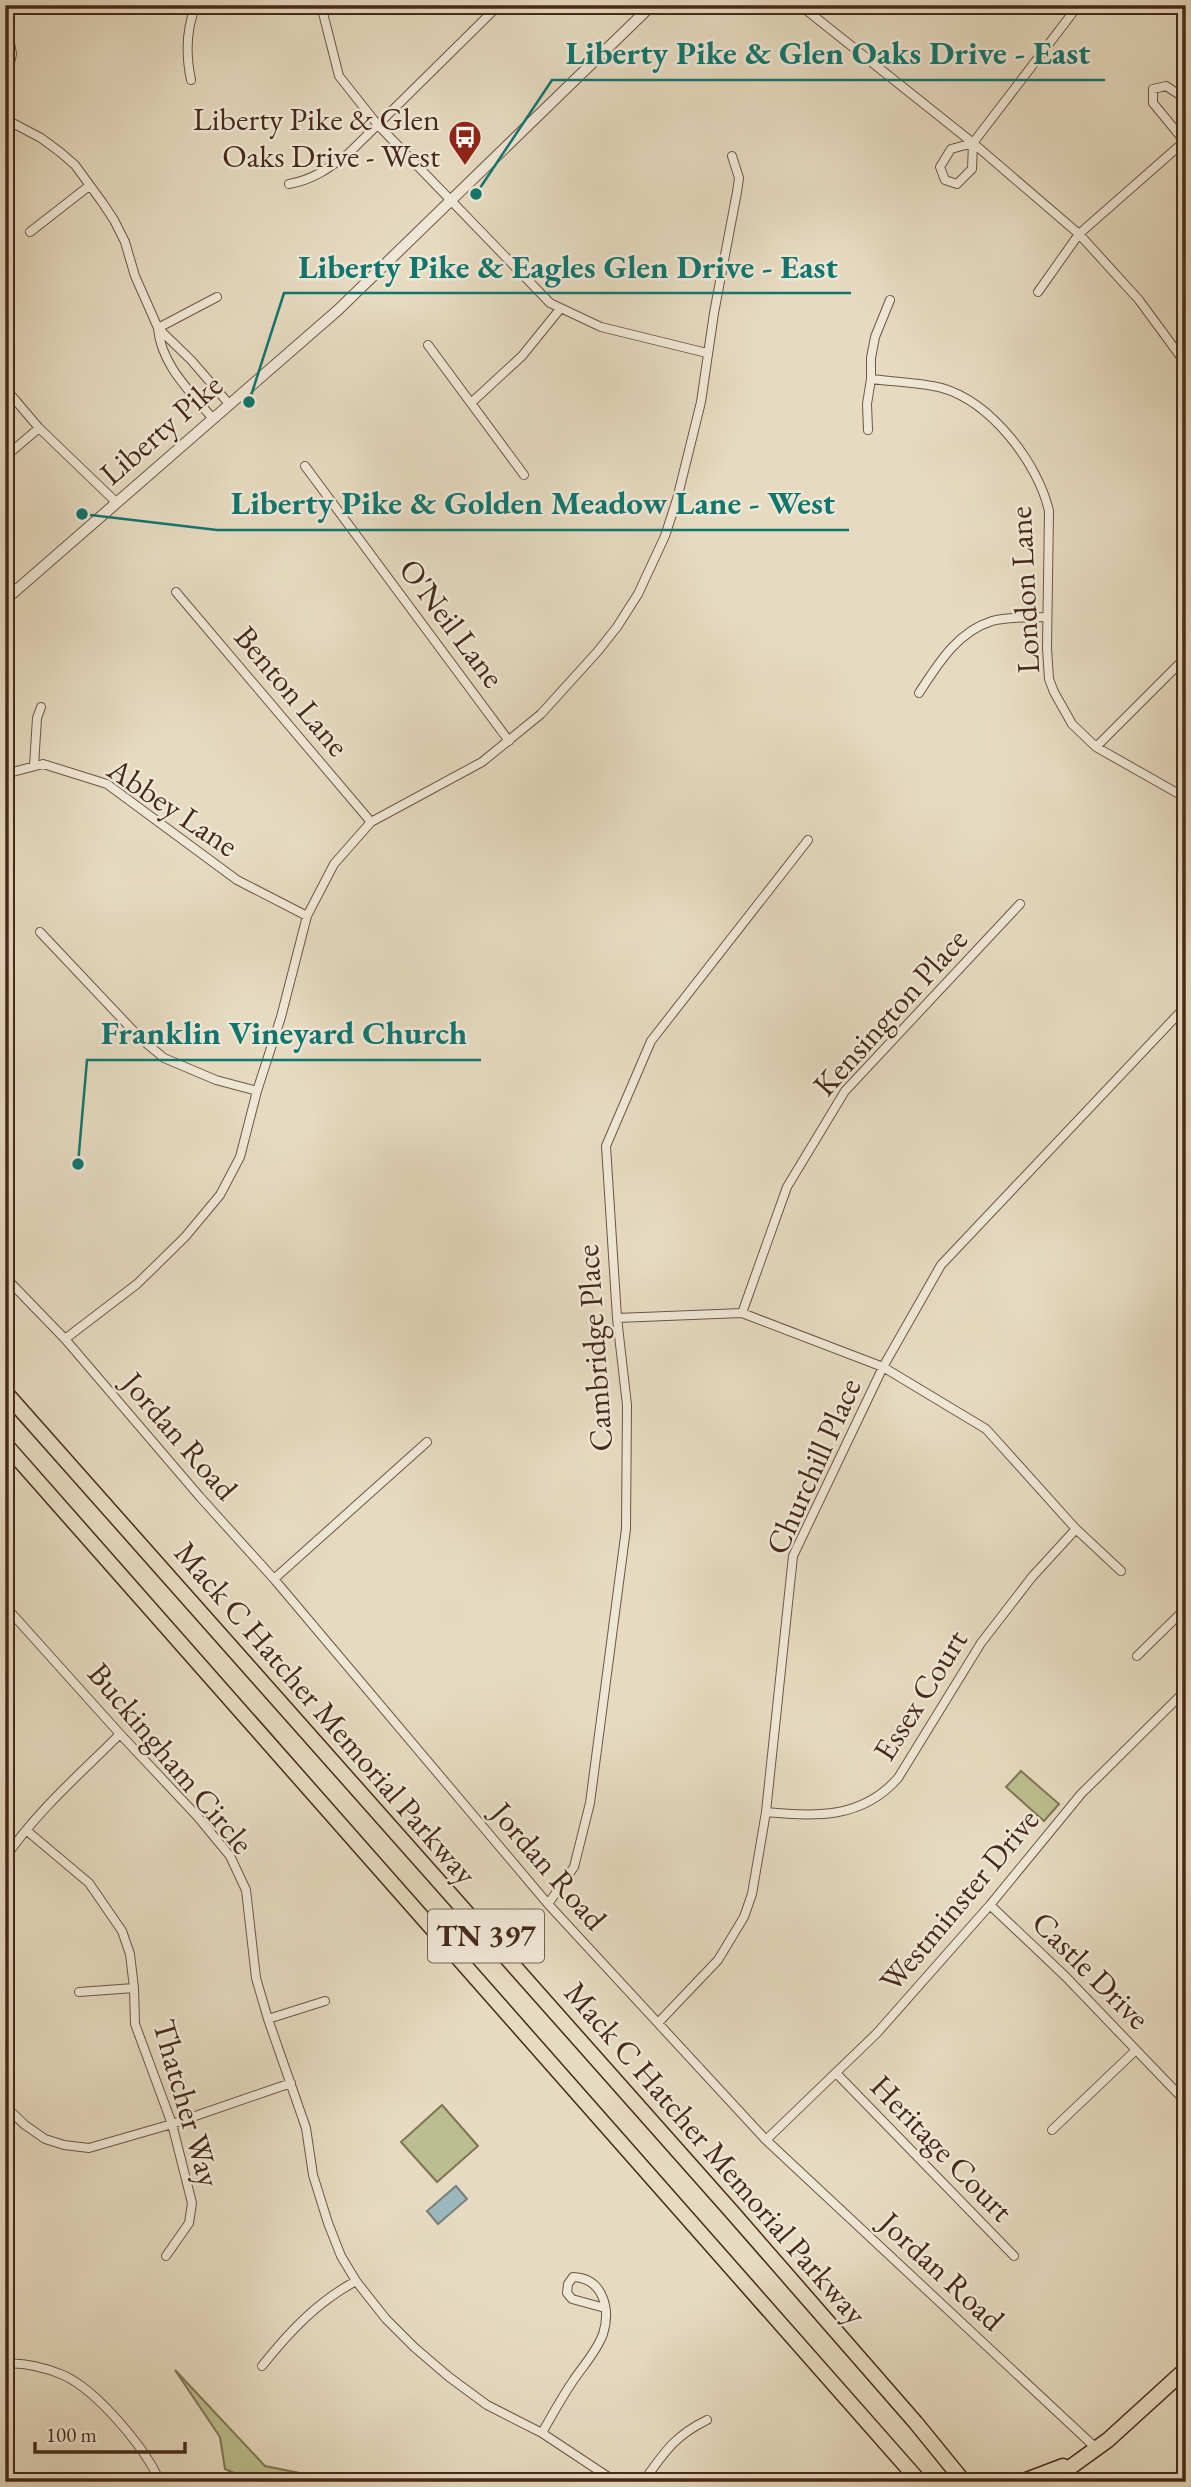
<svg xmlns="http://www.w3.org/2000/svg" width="1191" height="2487" font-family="'EB Garamond',serif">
<rect width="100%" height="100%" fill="#e6dac0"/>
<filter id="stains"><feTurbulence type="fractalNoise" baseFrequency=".00286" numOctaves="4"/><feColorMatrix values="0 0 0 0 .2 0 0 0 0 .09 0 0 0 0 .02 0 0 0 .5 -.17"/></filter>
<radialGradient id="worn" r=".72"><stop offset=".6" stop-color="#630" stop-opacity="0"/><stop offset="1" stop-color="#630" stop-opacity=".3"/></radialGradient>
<path fill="#bbbe8e" stroke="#817454" stroke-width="2" d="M1021,1771L1059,1804L1044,1821L1006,1787Z
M442,2105L478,2146L437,2182L401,2142Z
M175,2370L265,2466L345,2482H254L225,2469L220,2437Z"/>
<path fill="#9bb8bd" stroke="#797f7c" stroke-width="2" d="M456,2186L467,2199L438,2224L427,2211Z"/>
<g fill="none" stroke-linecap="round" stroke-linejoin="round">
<defs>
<path id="minor" d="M321,5L339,76L377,124L550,303L601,327L707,353
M800,5L973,143L1079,234L1139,300L1186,364
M5,16L12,54L5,85
M191,80C186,56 186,29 196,5
M1186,99L1166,86L1153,89V103L1186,143
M5,119L41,138L60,152L75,165L102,202L114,220L125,242L135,276L158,328C161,365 191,392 213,419
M973,143L1074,11
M973,143L972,169L957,184L945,180L940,167L951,149Z
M289,184C313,180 329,168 348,154L499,5
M30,232L89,186
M1038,292L1079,234L1186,140
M158,328L191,360L230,405
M158,328L217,297
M428,345L524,475
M871,379C894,382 919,382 942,388C991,402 1038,463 1049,511L1047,648L1049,679L1054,692L1072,724L1096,747L1186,798
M5,388L39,428L116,502
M471,403L522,356L560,309
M868,430L867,404L871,379V358L875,337L890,300
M5,457L39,428
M305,466L509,741
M176,592L371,822
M919,693C938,664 957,632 992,621C1008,616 1030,618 1047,617
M1096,747L1185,658
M34,766L37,718L41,707
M5,774L43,764L107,784L237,880L307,916
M40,932L141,1039L164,1058L216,1080L257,1091
M5,1277L65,1339L200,1497L274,1579L548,1904L766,2140L1097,2449
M742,1313L787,1187L845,1091L1020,904
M617,1318L742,1313L883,1367L986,1429L1076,1529L1121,1571
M65,1339L137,1284L185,1237L220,1195L240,1157L257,1091L281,1017L307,916L334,864L371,822L482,762L541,714L598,651L617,627L638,594L665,536L677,499L701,402L714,313L737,192L739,178L732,156
M274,1579L427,1442
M5,1606L120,1734L197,1816L230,1856L246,1890L256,1978L268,2019L306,2128L313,2175L328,2223L341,2256L356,2281L386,2319L414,2347L449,2377L487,2405L542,2433L616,2482
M1137,1656L1186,1608
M766,1812C815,1817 862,1819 898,1778L981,1643L1032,1577L1076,1529
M26,1830L89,1883L122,1931L130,1954L134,1988L135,2024L172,2124L192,2203L189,2223L166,2256
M5,1858C37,1811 80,1774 120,1734
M548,1904L574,1867L590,1803L626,1529L627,1405L617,1318L606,1146L651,1041L808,840
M990,1905L1065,1976L1186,2102
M79,1992L134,1988
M268,2019L325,2001
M658,2023L718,1960L744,1917L752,1894L766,1812L793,1556L883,1367L941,1265L1186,1006
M836,2073L1014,2256
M5,2106L25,2125L45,2139L64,2145L89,2148L172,2124L291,2083
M1052,2130L1136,2050
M766,2140L877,2033L990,1905L1081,1794L1186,1690
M5,2364C23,2362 47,2368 63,2375C97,2390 146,2449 160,2482
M262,2366C289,2332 317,2302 356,2281
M542,2433C552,2415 562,2397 573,2381C583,2366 597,2351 603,2334C611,2309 603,2278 573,2277L568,2284L567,2293L572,2299L605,2308
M643,2482C664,2453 674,2436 707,2420"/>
<path id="tertiary" d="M5,600L338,310L652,5"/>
<path id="trunk" d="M5,1392L732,2212L916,2423L964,2482
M5,1444L920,2482
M1021,2482L1063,2466
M1050,2482L1108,2440L1186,2369"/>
</defs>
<use href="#minor" stroke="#6f5544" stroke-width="10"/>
<use href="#tertiary" stroke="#6f5544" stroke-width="12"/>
<use href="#trunk" stroke="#47291a" stroke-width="17"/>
<use href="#minor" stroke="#efe7d6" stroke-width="8"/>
<use href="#tertiary" stroke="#efe7d6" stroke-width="10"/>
<use href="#trunk" stroke="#e6dac0" stroke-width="14"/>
</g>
<defs>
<symbol id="bus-pin" viewBox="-11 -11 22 30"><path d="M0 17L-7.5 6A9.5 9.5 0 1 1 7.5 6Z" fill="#8f2418" stroke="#efe7d6"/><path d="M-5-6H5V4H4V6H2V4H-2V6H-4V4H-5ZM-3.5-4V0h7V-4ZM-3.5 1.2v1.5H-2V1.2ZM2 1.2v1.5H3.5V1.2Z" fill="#fff"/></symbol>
</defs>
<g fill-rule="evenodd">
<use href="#bus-pin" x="446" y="118" width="38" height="52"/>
</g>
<g text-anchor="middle" stroke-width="5" stroke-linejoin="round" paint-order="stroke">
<rect fill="#efe7d6" stroke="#796252" stroke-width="2" x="428" y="1909.5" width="116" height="53" rx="5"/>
<g font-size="30" font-weight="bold" fill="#47291a">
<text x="486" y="1946">TN 397</text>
</g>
<g font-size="32" fill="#47291a" stroke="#efe7d6" text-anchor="end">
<text x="440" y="130">Liberty Pike &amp; Glen<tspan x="440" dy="37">Oaks Drive - West</tspan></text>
</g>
<g font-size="32" fill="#47291a" stroke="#efe7d6">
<text transform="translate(161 429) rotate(-41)" y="11">Liberty Pike</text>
<text transform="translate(1024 590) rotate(-93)" y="11">London Lane</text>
<text transform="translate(452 623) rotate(53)" y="11">O'Neil Lane</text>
<text transform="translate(292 691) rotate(50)" y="11">Benton Lane</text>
<text transform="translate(173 807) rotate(34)" y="11">Abbey Lane</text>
<text transform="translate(890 1012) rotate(-48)" y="11">Kensington Place</text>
<text transform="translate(594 1348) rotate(-94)" y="11">Cambridge Place</text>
<text transform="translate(180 1436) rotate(49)" y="11">Jordan Road</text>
<text transform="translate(813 1466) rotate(-66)" y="11">Churchill Place</text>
<text transform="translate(920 1695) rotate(-58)" y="11">Essex Court</text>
<text transform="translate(326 1713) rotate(49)" y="11">Mack C Hatcher Memorial Parkway</text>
<text transform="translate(171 1758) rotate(50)" y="11">Buckingham Circle</text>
<text transform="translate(549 1866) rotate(49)" y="11">Jordan Road</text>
<text transform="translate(959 1900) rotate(-50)" y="11">Westminster Drive</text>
<text transform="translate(1091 1970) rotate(45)" y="11">Castle Drive</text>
<text transform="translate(187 2103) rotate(74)" y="11">Thatcher Way</text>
<text transform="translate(942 2148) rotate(46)" y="11">Heritage Court</text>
<text transform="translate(716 2153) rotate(49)" y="11">Mack C Hatcher Memorial Parkway</text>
<text transform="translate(942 2271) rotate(43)" y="11">Jordan Road</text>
</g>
</g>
<path fill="none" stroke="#0f766e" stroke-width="2.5" d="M476 194L552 80H1105M249 402L284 293H851M82 514L217 530H849M78 1164L87 1060H481"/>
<g fill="#0f766e" stroke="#efe7d6" stroke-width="2.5">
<circle cx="476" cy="194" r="7"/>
<circle cx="249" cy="402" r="7"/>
<circle cx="82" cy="514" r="7"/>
<circle cx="78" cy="1164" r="7"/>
</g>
<g font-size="33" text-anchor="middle" font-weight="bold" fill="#0f766e" stroke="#efe7d6" stroke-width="5" stroke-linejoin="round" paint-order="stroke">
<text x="828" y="64">Liberty Pike &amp; Glen Oaks Drive - East</text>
<text x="568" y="278">Liberty Pike &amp; Eagles Glen Drive - East</text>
<text x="533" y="514">Liberty Pike &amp; Golden Meadow Lane - West</text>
<text x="284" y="1044">Franklin Vineyard Church</text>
</g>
<rect width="1191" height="2487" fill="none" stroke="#e6dac0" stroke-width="28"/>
<rect x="7" y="7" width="1177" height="2473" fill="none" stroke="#47291a" stroke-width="3.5"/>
<rect x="14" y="14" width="1163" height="2459" fill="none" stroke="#47291a" stroke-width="2"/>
<path d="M35 2442v10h150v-10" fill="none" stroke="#47291a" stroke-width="3.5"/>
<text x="46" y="2442" font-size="21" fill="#47291a" stroke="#efe7d6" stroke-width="5" paint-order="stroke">100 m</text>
<rect width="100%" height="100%" filter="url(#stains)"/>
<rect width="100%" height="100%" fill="url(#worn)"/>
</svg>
